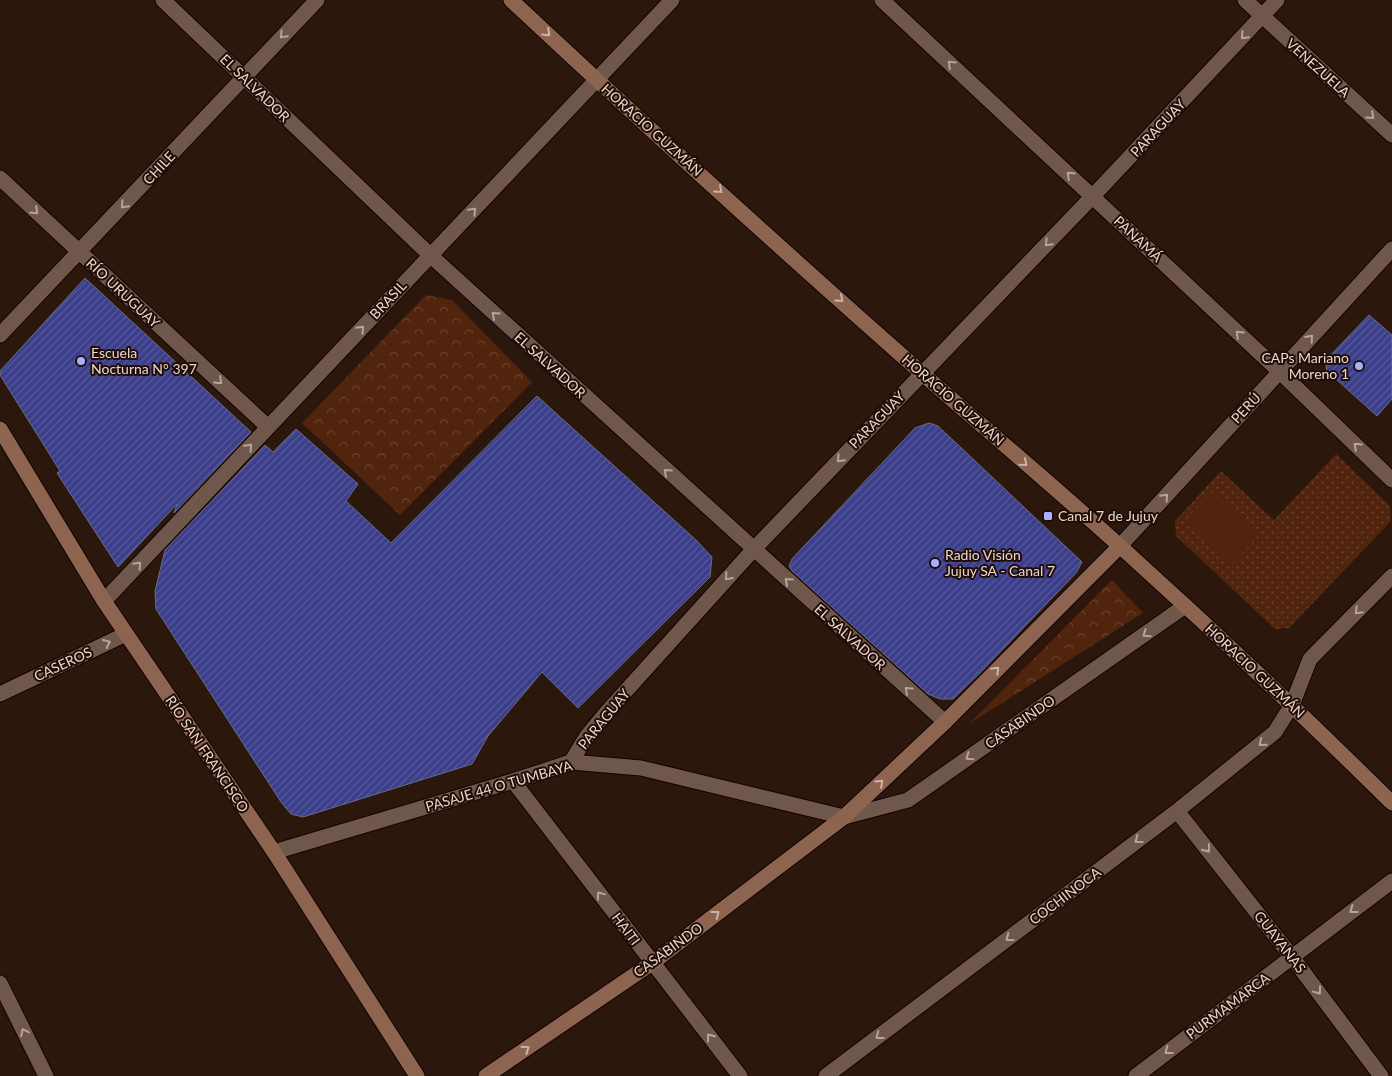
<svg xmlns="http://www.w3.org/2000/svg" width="1392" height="1076" font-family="Lato,sans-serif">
<defs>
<pattern id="park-crowns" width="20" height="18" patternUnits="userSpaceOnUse" patternTransform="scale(1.25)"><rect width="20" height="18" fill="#50240d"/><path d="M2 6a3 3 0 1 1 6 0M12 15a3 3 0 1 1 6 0" fill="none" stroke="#69432f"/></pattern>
<pattern id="garden-dots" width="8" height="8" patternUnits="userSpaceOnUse" patternTransform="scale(1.25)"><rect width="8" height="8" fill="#50240d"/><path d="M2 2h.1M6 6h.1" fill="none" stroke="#69432f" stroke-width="1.8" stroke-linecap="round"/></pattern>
<pattern id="building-hatch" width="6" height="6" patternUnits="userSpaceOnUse" patternTransform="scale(1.25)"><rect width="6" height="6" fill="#3b3e8a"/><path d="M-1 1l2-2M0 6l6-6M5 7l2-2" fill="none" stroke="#575999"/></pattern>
</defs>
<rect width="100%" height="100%" fill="#2b170c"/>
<path fill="url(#park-crowns)" d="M426,295L452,300L532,382L400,515L302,423Z
M1112,580L1143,613L969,724Z"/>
<path fill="url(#garden-dots)" d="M1336,454L1390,506L1391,521L1289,628L1275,629L1176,536L1175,521L1221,471L1274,520Z"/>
<path fill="#50240d" d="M1212,492L1259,535L1231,565L1184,522Z"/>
<path fill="url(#building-hatch)" stroke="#696d85" d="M85,278L251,432L174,513L177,504L118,567L57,473L60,471L0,375V371Z
M1369,315L1392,335V399L1377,416L1327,371L1325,361Z
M537,396L696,540L712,557L710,577L578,708L542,672L488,736L472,764L303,817L291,814L281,802L156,609L155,591L165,550L265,445L273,452L296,429L358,484L346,501L391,543Z
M929,423L938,426L1082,562L1076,573L980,673L953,699H940L928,694L792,571L789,566L792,559L915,428Z"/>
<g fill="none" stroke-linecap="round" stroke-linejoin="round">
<defs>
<path id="minor" d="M163,0L430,255L945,722
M882,0L1280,372L1392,480
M1245,0L1392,135
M0,178L268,427
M104,601L672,0
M0,694L126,634
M571,762L587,736L606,713L753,550L1092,197L1277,0
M513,781L740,1076
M1177,811L1292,957L1381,1076
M274,852L513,781L571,762L641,768L844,817L908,800L1185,606
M0,983L46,1076
M826,1076L1177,811L1275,732L1292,705L1310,659L1392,576
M1136,1076L1392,881"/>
<path id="tertiary" d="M0,335L317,0
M1120,546L1392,249"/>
<path id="secondary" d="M511,0C647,127 784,252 924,375C990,433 1057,489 1122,548C1214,631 1304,716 1392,803
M0,429L104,601L274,852L417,1076
M486,1076L652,963L844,817L945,722L1120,546"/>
</defs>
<use href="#minor" stroke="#120300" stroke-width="17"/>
<use href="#tertiary" stroke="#120300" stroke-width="17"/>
<use href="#secondary" stroke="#120300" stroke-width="17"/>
<use href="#minor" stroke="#70574b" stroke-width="15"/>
<use href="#tertiary" stroke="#70574b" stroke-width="15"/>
<use href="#secondary" stroke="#8c6450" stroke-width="15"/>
</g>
<defs><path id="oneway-chevron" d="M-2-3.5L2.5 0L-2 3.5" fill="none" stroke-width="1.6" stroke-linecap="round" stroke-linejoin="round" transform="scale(1.25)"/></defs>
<g stroke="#cbb4aa">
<use href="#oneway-chevron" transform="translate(547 33) rotate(43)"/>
<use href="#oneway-chevron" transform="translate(719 190) rotate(42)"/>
<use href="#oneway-chevron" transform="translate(840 299) rotate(42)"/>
<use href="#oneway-chevron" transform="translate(1024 463) rotate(41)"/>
<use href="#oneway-chevron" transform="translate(996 670) rotate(-45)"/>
<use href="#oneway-chevron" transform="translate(880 783) rotate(-43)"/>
<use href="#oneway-chevron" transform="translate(716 914) rotate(-37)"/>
<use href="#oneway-chevron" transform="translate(526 1049) rotate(-34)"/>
</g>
<g stroke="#b7a49b">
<use href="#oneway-chevron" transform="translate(283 35) rotate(134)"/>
<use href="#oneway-chevron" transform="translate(1244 36) rotate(133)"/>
<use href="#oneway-chevron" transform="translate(951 64) rotate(-137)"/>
<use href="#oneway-chevron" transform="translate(1371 116) rotate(42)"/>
<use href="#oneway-chevron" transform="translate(1070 175) rotate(-137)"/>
<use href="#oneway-chevron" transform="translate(124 205) rotate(133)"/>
<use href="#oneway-chevron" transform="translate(35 211) rotate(43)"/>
<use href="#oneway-chevron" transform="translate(473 211) rotate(-46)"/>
<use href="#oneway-chevron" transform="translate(1048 243) rotate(134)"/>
<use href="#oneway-chevron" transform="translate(495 315) rotate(-138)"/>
<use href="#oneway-chevron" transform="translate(361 329) rotate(-47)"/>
<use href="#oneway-chevron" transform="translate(1239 334) rotate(-137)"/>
<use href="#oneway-chevron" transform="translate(1310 338) rotate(-48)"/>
<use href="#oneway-chevron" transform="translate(219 381) rotate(43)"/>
<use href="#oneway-chevron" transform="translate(1357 446) rotate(-136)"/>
<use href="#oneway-chevron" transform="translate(249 447) rotate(-47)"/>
<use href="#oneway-chevron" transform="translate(840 459) rotate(134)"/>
<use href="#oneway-chevron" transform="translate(667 472) rotate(-138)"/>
<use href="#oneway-chevron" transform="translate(1165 497) rotate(-47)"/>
<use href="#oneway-chevron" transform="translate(138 565) rotate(-47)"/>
<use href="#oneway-chevron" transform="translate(728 577) rotate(132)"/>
<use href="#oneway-chevron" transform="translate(788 581) rotate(-138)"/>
<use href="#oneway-chevron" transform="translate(1358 611) rotate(135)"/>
<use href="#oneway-chevron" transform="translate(1146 634) rotate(145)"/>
<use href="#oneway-chevron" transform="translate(107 643) rotate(-25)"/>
<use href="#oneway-chevron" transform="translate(908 690) rotate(-138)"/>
<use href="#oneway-chevron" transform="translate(1262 743) rotate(141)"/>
<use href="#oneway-chevron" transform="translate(969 757) rotate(145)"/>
<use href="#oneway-chevron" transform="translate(1138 840) rotate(143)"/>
<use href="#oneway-chevron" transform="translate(1207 849) rotate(52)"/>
<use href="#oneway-chevron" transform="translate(600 895) rotate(-127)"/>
<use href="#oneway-chevron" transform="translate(1353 910) rotate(143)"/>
<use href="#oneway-chevron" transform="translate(1009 938) rotate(143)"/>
<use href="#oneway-chevron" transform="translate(1318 991) rotate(53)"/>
<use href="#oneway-chevron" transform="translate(24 1032) rotate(-116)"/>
<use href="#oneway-chevron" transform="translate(879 1036) rotate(143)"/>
<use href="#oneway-chevron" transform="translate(710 1037) rotate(-128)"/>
<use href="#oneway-chevron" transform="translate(1168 1051) rotate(143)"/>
</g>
<g fill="#a6b1fc" stroke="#210d05" stroke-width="2">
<circle cx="81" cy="361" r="5"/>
<circle cx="1359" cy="366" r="5"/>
<rect x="1043" y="511" width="10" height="10" rx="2.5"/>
<circle cx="935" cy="563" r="5"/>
</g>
<g text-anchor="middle" stroke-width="4" stroke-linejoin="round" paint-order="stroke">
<g font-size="14" fill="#e6d7d0" stroke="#210d05">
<text transform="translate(1318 68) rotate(42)" y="5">VENEZUELA</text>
<text transform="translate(255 88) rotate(44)" y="5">EL SALVADOR</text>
<text transform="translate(1158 128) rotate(-47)" y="5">PARAGUAY</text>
<text transform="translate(652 130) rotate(42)" y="5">HORACIO GUZMÁN</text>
<text transform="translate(159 168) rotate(-47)" y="5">CHILE</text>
<text transform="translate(1138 239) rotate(43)" y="5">PANAMÁ</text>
<text transform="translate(123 293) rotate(43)" y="5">RÍO URUGUAY</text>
<text transform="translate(388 300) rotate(-47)" y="5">BRASIL</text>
<text transform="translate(550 365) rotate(42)" y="5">EL SALVADOR</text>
<text transform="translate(953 400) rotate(41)" y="5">HORACIO GUZMÁN</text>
<text transform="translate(1246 408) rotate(-47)" y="5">PERÚ</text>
<text transform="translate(877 420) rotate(-46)" y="5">PARAGUAY</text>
<text transform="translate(850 637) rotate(42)" y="5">EL SALVADOR</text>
<text transform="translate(63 664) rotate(-25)" y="5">CASEROS</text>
<text transform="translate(1255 671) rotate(43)" y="5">HORACIO GUZMÁN</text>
<text transform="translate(604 719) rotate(-51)" y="5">PARAGUAY</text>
<text transform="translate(1020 722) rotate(-35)" y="5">CASABINDO</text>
<text transform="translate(207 754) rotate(56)" y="5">RÍO SAN FRANCISCO</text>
<text transform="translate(499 786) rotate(-16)" y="5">PASAJE 44 O TUMBAYA</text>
<text transform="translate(1065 896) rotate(-37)" y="5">COCHINOCA</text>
<text transform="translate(626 929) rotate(53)" y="5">HAITI</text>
<text transform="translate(1280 942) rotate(52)" y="5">GUAYANAS</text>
<text transform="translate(668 950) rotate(-36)" y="5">CASABINDO</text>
<text transform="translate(1228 1006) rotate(-37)" y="5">PURMAMARCA</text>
</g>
<g font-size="14" fill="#e6d7d0" stroke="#210d05" text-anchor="start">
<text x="91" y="358">Escuela<tspan x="91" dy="16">Nocturna N° 397</tspan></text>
<text x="1349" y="363" text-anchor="end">CAPs Mariano<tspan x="1349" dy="16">Moreno 1</tspan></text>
<text x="1058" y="521">Canal 7 de Jujuy</text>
<text x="945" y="560">Radio Visión<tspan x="945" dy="16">Jujuy SA - Canal 7</tspan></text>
</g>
</g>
</svg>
